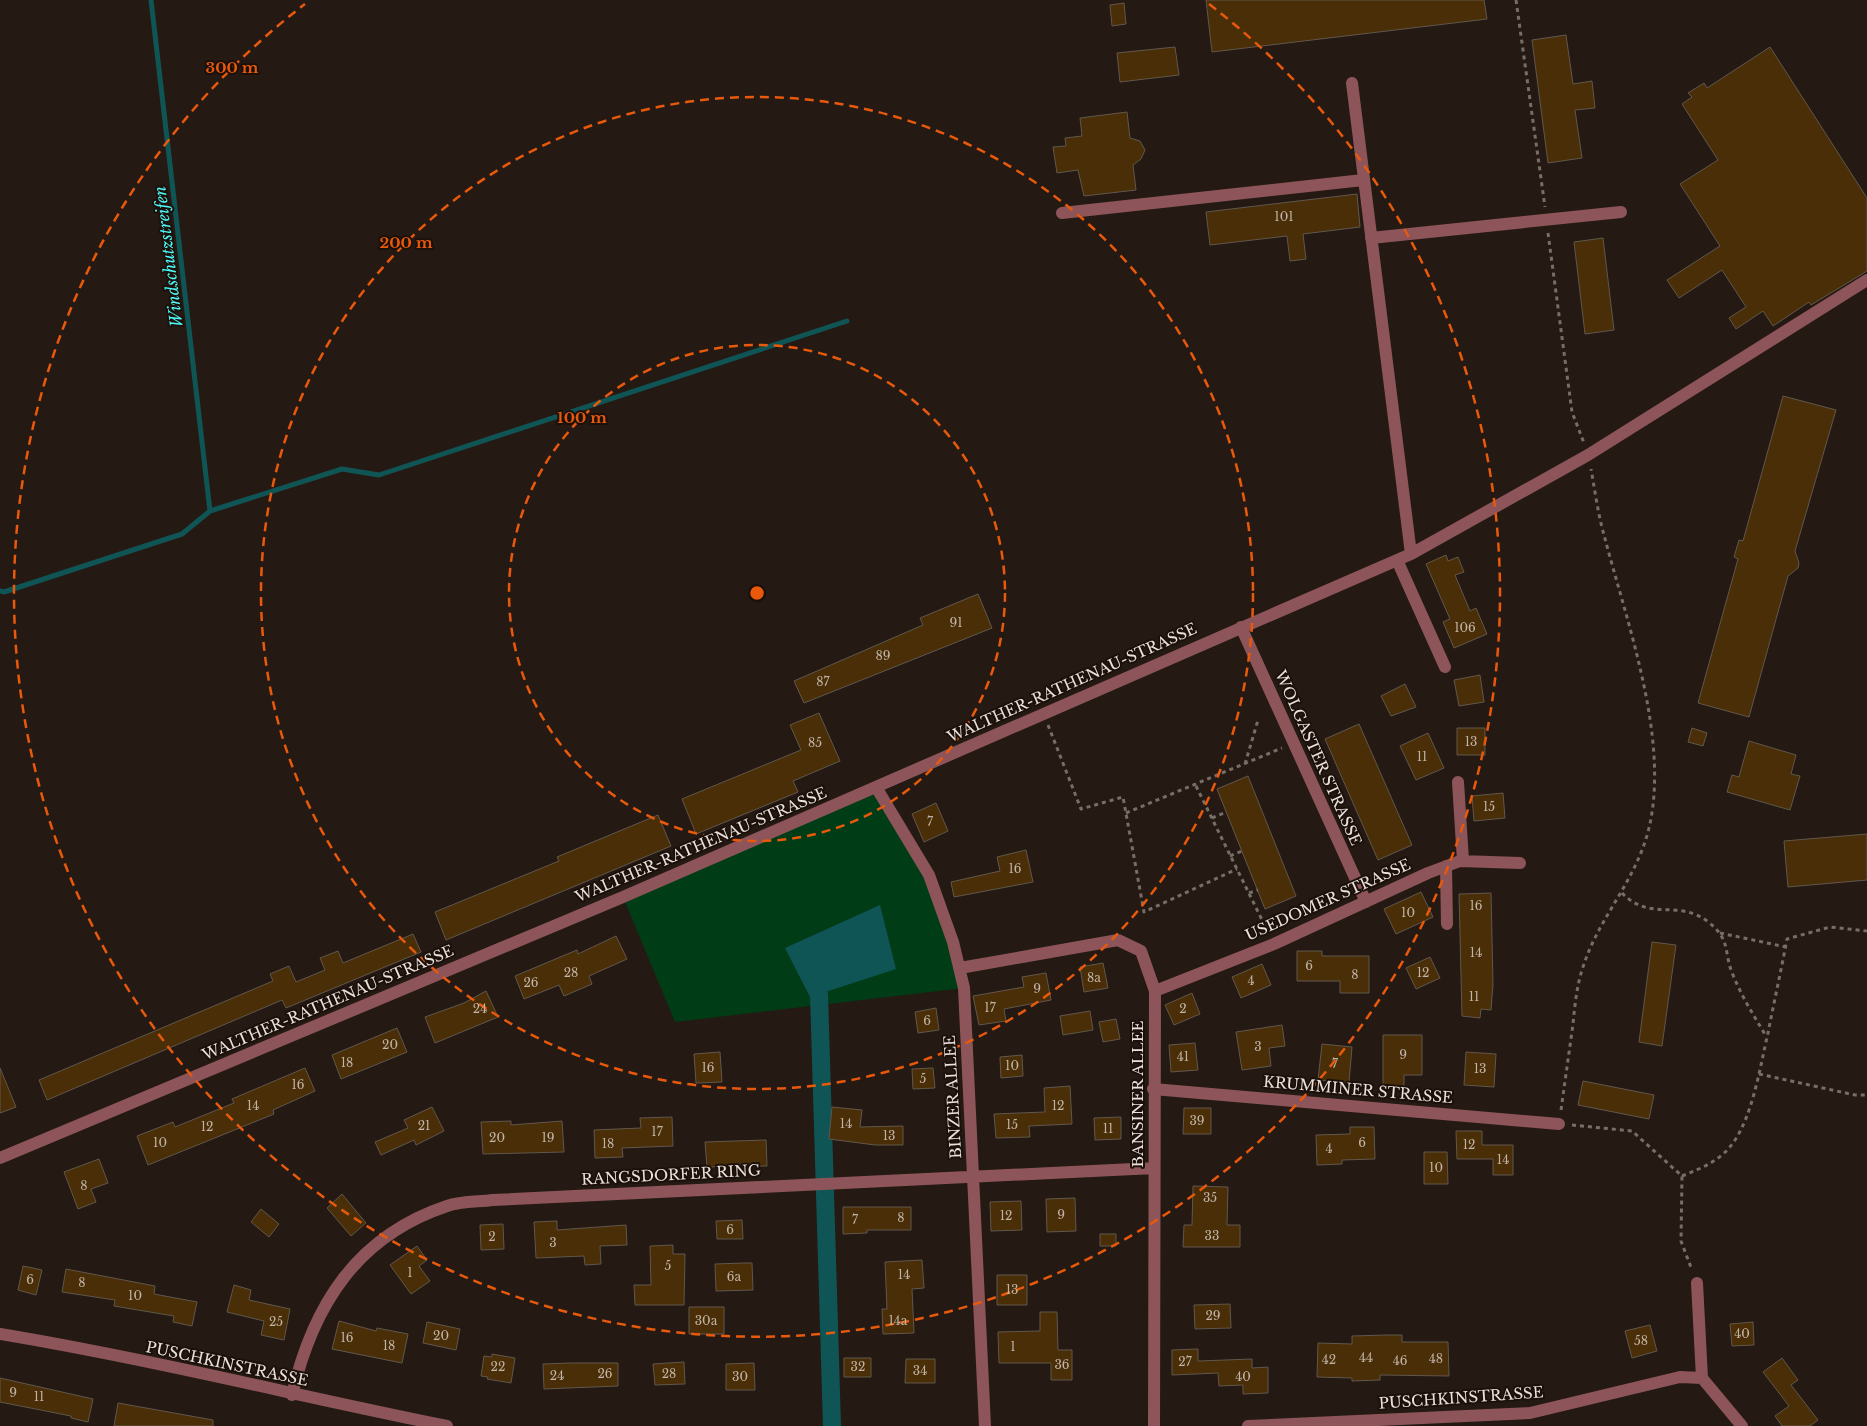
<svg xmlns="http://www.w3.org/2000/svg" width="1867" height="1426" font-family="'Libre Baskerville',serif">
<rect width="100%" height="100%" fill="#251a13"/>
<path fill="#003c16" d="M876,787L929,875L964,988L675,1022L623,897Z"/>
<path fill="#105555" d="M880,905L896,969L810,997L785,948Z"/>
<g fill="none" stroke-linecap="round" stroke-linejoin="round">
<path stroke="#105555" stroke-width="5" d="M151,0L210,511
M0,591L4,592L182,534L210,511L342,469L379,475L847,321"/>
<path stroke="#105555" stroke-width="18" d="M819,994L832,1426"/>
</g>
<path fill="#492e07" stroke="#61574c" d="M1206,0H1484L1487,19L1212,52Z
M1124,3L1126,24L1112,26L1110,5Z
M1566,35L1573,84L1592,81L1595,108L1575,110L1582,158L1548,163L1532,40Z
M1175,47L1179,75L1120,82L1117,53Z
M1770,47L1867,198V271L1811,305L1809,302L1773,326L1763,311L1736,329L1729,318L1746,307L1722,270L1679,298L1667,280L1720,246L1680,184L1718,160L1682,104L1692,97L1688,93L1704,83L1707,88Z
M1127,112L1130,138L1140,141L1145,150L1141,159L1133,165L1136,190L1084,196L1078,170L1057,173L1053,147L1066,146L1065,138L1082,136L1080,118Z
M1357,194L1360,227L1303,234L1306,259L1290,261L1287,236L1210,245L1206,212Z
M1603,238L1614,330L1585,334L1574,242Z
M1783,396L1836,410L1795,551L1799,563L1798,568L1788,576L1749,717L1698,703L1738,559L1734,557L1739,540L1743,541Z
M1446,555L1448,561L1458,557L1464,572L1455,575L1470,611L1476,608L1487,634L1454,648L1443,622L1450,619L1426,564Z
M978,594L992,628L804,703L794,681L923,625L920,618Z
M1480,675L1484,702L1459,706L1454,680Z
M1405,684L1416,707L1391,716L1381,696Z
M819,713L840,761L793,781L798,792L696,834L682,799L801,750L790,725Z
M1359,724L1412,845L1378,860L1325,739Z
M1457,728H1485V755H1457Z
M1692,728L1707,733L1703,746L1688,742Z
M1428,733L1444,768L1416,780L1400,746Z
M1749,741L1796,755L1791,774L1800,776L1790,810L1727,792L1732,775L1739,777Z
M1248,776L1296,896L1265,909L1217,789Z
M1503,793L1505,818L1474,821L1472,796Z
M936,803L948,831L924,842L912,814Z
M658,815L671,846L446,940L435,912L559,861L557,857Z
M1867,834V880L1788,887L1784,841Z
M1026,850L1033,882L954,897L951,882L1000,871L997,857Z
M1421,892L1433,917L1396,934L1384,909Z
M1491,893L1493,984L1491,1010L1481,1009L1480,1018L1462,1016L1459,894Z
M413,934L421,952L286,1008L282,1000L47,1100L39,1080L273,981L270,974L289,966L296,982L325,970L320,958L338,951L343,963Z
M616,936L627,959L589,976L592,984L564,996L559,985L524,999L515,976L577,950L578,954Z
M1652,942L1676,945L1662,1046L1639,1042Z
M1297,951H1322V956H1369V993H1340V981H1297Z
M1430,957L1440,978L1416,989L1406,968Z
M1103,963L1108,988L1084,992L1080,967Z
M1262,964L1271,985L1241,998L1232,977Z
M1046,973L1051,1000L1004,1009L1006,1021L979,1025L973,996L1024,987L1022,977Z
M486,991L498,1017L435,1043L425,1017L464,1003Z
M1192,993L1200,1014L1174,1025L1165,1005Z
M936,1008L939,1030L918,1033L915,1012Z
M1090,1011L1093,1030L1063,1035L1060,1016Z
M1116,1019L1120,1039L1103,1042L1099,1022Z
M1282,1025L1285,1046L1269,1048L1271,1066L1242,1070L1236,1032Z
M397,1028L407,1052L341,1079L332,1055Z
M1383,1035H1422V1075H1404V1086L1383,1087Z
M1195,1043L1198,1070L1171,1072L1169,1045Z
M1322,1044L1352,1047L1349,1083L1318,1080Z
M720,1052L722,1082L696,1083L694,1054Z
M1466,1052L1496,1054L1494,1087L1464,1085Z
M1022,1055L1023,1076L1001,1078L1000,1057Z
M0,1068L16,1107L0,1113Z
M305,1068L315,1091L273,1110L274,1114L148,1165L137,1136L173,1122L175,1127L234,1103L232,1099Z
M933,1068L935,1088L913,1089L912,1069Z
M1583,1081L1654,1095L1649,1119L1578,1105Z
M1070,1086L1072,1124L1029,1126L1030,1137L996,1138L994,1114L1045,1112L1044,1088Z
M432,1107L444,1131L416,1145L414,1140L381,1155L375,1142L408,1128L404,1120Z
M832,1107L862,1110L860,1127L903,1126V1145H875L829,1139Z
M1184,1108H1211V1134H1183Z
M672,1117L673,1146L622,1148L623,1157L595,1158L594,1130L641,1128L640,1118Z
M1121,1117V1139L1095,1140L1094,1118Z
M511,1121V1125L562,1121L564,1152L483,1154L481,1122Z
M1350,1127H1374L1375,1159L1342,1160V1164L1317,1165L1316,1135L1350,1134Z
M1456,1131H1482V1145H1513V1175H1493V1159H1457Z
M766,1140L767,1166L707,1167L705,1142Z
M1424,1152H1447L1448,1184H1424Z
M99,1159L108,1183L91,1189L96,1202L78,1209L64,1172Z
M1193,1186L1228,1187L1227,1225H1240V1247H1183L1184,1225H1192Z
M342,1194L366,1223L351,1236L327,1208Z
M1075,1198L1076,1231L1047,1232L1046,1199Z
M1021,1201L1022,1230L991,1231L990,1202Z
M843,1207H911V1230H867V1233L843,1234Z
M261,1209L279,1224L269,1237L251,1222Z
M742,1220L743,1239H717L716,1221Z
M557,1221V1230L626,1225L627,1245L600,1246L601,1264L585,1265L584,1256L536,1258L534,1222Z
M503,1224L504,1249L481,1250L480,1225Z
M1100,1234H1116V1246H1100Z
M673,1245V1254H685L684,1305H635L634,1285H651L650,1246Z
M417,1246L427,1260L419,1266L430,1281L411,1294L390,1265Z
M922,1260L924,1288L912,1289L914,1333L883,1334L882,1309H887L885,1262Z
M744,1263H752L753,1290L716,1291L715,1264Z
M23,1266L42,1270L36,1295L18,1290Z
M66,1269L155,1286L154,1294L197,1302L192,1326L173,1322L174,1316L114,1306L115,1300L62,1292Z
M997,1275H1027V1305H997Z
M234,1285L251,1290L249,1300L290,1309L284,1340L261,1335L264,1321L227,1312Z
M1230,1304L1231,1328L1195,1329L1194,1305Z
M689,1307H724V1334H689Z
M1040,1312H1057L1058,1350H1072V1380H1051V1363H999L998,1332L1040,1331Z
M339,1321L376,1331L377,1328L408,1334L402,1363L332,1349Z
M427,1322L460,1329L456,1350L423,1343Z
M1753,1322L1754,1345L1732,1346L1730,1324Z
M1650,1325L1657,1351L1632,1358L1625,1331Z
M1387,1335H1402V1342H1448L1449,1376L1380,1375V1380L1352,1381V1378L1317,1377L1318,1343L1352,1344V1336Z
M1198,1349V1361L1252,1359V1368L1268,1367V1393L1243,1394V1385L1219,1386L1218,1373L1172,1375V1350Z
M492,1354L515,1358L511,1383L487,1379L488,1377L481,1376L484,1356L492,1357Z
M844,1358H871V1377H844Z
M1782,1358L1798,1380L1791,1385L1818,1420L1810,1426H1782L1775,1416L1789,1406L1763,1372Z
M906,1359H935V1383H905Z
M684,1362L685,1384L655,1385L653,1364Z
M570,1363H618V1386L544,1389L543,1364Z
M754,1363L755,1390H726V1364Z
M0,1378L93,1399L88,1422L71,1418V1416L0,1402Z
M118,1403L213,1420V1426H114Z"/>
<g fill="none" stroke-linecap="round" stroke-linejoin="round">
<path stroke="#786e68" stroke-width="3" stroke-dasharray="4 4" stroke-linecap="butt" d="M1516,0L1545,207
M1548,233L1572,412L1584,443
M1048,725L1081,809L1123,797L1144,912L1237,869
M1245,764L1258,720
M1196,786L1268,932
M1126,813L1282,748
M1212,818L1226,812
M1230,856L1242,851
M1249,893L1258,890
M1622,893C1650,922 1677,899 1707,921C1732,940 1723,952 1733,975C1742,997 1754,1016 1766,1036
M1720,933L1786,947
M1759,1074L1855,1095H1867
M1561,1110C1565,1081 1569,1053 1573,1024C1575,1004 1577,983 1584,964C1600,916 1636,881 1649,828C1670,739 1627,623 1604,535C1598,514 1595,491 1591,469
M1572,1125L1632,1131L1682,1176L1681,1241L1692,1270
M1682,1176C1702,1168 1720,1161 1733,1143C1753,1115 1760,1067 1768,1033C1774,1002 1781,971 1787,939L1830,927L1867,931"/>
<path stroke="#8d5559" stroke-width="12" d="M1352,83L1411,554
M1062,213L1363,180
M1371,238L1621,212
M1397,560L1445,667
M1241,627L1366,902
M1458,782L1463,861
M876,787L929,875L953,942L964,988L985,1426
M1446,866L1447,924
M960,968L1118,940L1141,951L1155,991L1154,1426
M1155,991L1274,944L1428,873L1460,861L1520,863
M1153,1089L1559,1124
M0,1158L623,897L1411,554L1588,455L1867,280
M1697,1283L1702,1378
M0,1334C150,1359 298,1396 447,1426
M1702,1378L1742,1426
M292,1395C313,1305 357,1236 447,1206C461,1201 479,1202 493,1200L1154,1168
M1248,1426L1530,1413L1680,1377L1702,1378"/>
</g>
<g fill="none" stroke="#e8590c" stroke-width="2.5" stroke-dasharray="9 6">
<circle cx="757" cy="593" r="248"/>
<circle cx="757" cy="593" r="496"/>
<path d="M1209 4A743 743 0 1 1 305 4"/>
</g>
<g text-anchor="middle" stroke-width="4" stroke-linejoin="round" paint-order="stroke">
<g font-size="12" fill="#c2b4a8">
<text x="1284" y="221">101</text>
<text x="956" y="627">91</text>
<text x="1465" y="632">106</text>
<text x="883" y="660">89</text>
<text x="823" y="686">87</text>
<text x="1471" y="746">13</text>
<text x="815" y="747">85</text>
<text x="1422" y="761">11</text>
<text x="1489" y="811">15</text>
<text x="930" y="826">7</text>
<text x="1015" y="873">16</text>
<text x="1476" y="910">16</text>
<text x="1408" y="917">10</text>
<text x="1476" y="957">14</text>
<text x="1309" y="970">6</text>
<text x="571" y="977">28</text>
<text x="1423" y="977">12</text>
<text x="1355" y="979">8</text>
<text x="1094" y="982">8a</text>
<text x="1251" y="985">4</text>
<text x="531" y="987">26</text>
<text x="1037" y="993">9</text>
<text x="1474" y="1001">11</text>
<text x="990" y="1012">17</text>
<text x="480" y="1013">24</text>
<text x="1183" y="1013">2</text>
<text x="927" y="1025">6</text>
<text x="390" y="1049">20</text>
<text x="1258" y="1051">3</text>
<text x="1403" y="1059">9</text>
<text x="1183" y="1061">41</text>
<text x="347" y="1067">18</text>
<text x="1335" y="1068">7</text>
<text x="1012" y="1070">10</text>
<text x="708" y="1072">16</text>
<text x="1480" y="1073">13</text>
<text x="923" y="1083">5</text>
<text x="298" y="1089">16</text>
<text x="253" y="1110">14</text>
<text x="1058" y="1110">12</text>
<text x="1197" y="1125">39</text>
<text x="846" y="1128">14</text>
<text x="1012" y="1129">15</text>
<text x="424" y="1130">21</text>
<text x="207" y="1131">12</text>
<text x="1108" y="1133">11</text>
<text x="657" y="1136">17</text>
<text x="889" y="1140">13</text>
<text x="497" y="1142">20</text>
<text x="548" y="1142">19</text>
<text x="160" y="1147">10</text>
<text x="1362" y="1147">6</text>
<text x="608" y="1148">18</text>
<text x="1469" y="1149">12</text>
<text x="1329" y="1153">4</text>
<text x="1503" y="1164">14</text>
<text x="1436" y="1172">10</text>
<text x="84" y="1190">8</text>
<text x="1210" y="1202">35</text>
<text x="1061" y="1219">9</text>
<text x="1006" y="1220">12</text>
<text x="901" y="1222">8</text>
<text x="855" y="1224">7</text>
<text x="730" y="1234">6</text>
<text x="1212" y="1240">33</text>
<text x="492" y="1241">2</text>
<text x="553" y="1247">3</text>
<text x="668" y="1270">5</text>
<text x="410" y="1277">1</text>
<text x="904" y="1279">14</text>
<text x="734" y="1281">6a</text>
<text x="30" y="1284">6</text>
<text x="82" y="1287">8</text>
<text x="1012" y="1294">13</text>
<text x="135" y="1300">10</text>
<text x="1213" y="1320">29</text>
<text x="706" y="1325">30a</text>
<text x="898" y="1325">14a</text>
<text x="276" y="1326">25</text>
<text x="1742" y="1338">40</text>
<text x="441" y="1340">20</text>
<text x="347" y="1342">16</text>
<text x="1641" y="1345">58</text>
<text x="389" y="1350">18</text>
<text x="1013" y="1351">1</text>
<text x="1366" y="1362">44</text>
<text x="1436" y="1363">48</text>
<text x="1329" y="1364">42</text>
<text x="1400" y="1365">46</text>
<text x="1185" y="1366">27</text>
<text x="1062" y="1369">36</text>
<text x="498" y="1371">22</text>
<text x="858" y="1371">32</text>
<text x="920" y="1375">34</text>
<text x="605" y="1378">26</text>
<text x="669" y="1378">28</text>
<text x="557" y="1380">24</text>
<text x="740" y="1381">30</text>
<text x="1243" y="1381">40</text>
<text x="13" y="1397">9</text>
<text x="39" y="1401">11</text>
</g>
<g font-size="15" fill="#eae1dd" stroke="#1c110a">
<text transform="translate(1072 683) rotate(-24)" y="5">WALTHER-RATHENAU-STRASSE</text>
<text transform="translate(1318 758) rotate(66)" y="5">WOLGASTER STRASSE</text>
<text transform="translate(701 845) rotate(-23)" y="5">WALTHER-RATHENAU-STRASSE</text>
<text transform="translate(1328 900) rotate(-24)" y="5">USEDOMER STRASSE</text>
<text transform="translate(328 1003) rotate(-23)" y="5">WALTHER-RATHENAU-STRASSE</text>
<text transform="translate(1358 1090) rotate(5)" y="5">KRUMMINER STRASSE</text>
<text transform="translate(1138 1094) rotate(-90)" y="5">BANSINER ALLEE</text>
<text transform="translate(953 1097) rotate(-93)" y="5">BINZER ALLEE</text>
<text transform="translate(671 1175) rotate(-3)" y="5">RANGSDORFER RING</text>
<text transform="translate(227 1364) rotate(12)" y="5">PUSCHKINSTRASSE</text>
<text transform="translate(1461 1398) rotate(-4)" y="5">PUSCHKINSTRASSE</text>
</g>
<g font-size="16" font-style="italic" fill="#4dfafc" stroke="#1c110a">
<text transform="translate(168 257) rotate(-97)" y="6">Windschutzstreifen</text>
</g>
</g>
<circle cx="757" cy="593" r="8" fill="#e8590c" stroke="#1c110a" stroke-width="2.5"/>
<g font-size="15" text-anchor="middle" font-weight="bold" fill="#e8590c" stroke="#1c110a" stroke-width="4" stroke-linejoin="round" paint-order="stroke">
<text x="232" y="73">300 m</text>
<text x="406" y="248">200 m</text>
<text x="582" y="423">100 m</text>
</g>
</svg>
